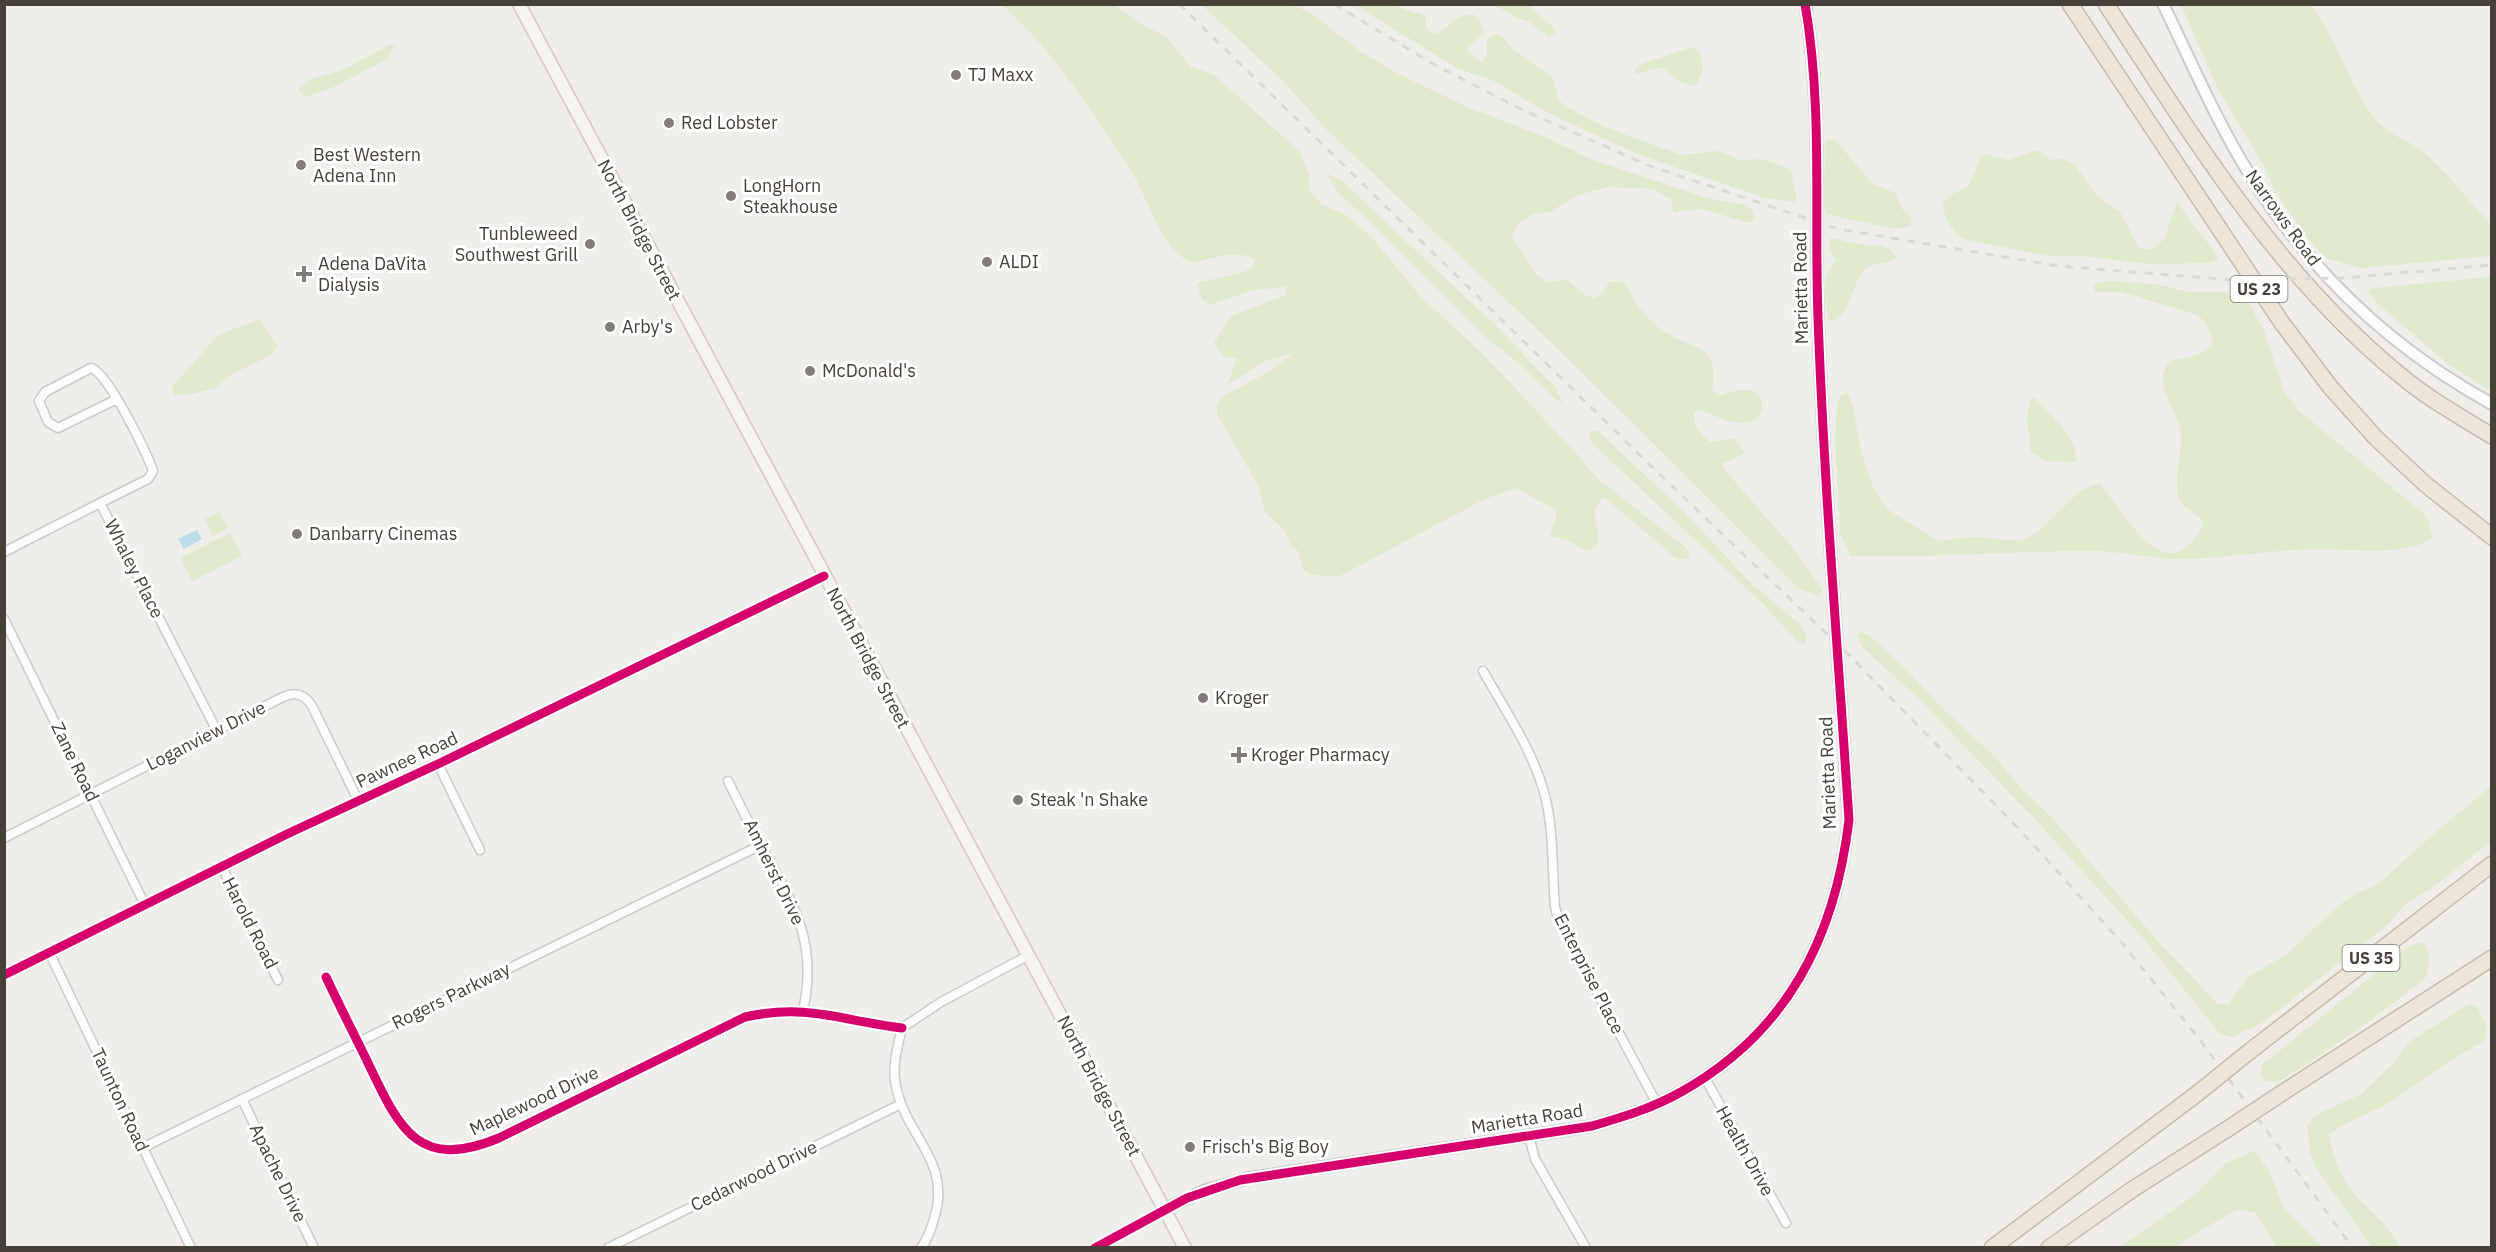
<svg xmlns="http://www.w3.org/2000/svg" width="2496" height="1252" font-family="'IBM Plex Sans',sans-serif">
<rect width="100%" height="100%" fill="#f0eeeb"/>
<path fill="#e0eacc" d="M1002,5H1115L1139,23L1165,36L1191,67L1213,74L1299,151L1309,173V189L1321,204L1348,216L1374,240L1421,297L1482,353L1575,452L1598,479L1685,547L1690,554L1689,559H1677L1604,497C1579,519 1616,541 1586,551L1567,540L1550,536C1551,527 1558,519 1556,510L1516,488L1485,499L1340,576L1309,575L1303,568L1298,551L1291,546L1284,530L1265,512L1258,485L1217,414V405L1222,397L1268,372L1294,353L1267,360L1228,384L1237,358L1224,357L1214,343L1231,316L1286,295L1287,287L1253,290L1210,305L1202,300L1197,283L1244,272L1253,267L1255,260C1238,248 1210,259 1191,263C1157,244 1150,199 1129,168C1092,111 1053,50 1002,5Z
M1202,5H1293L1311,13L1360,51L1397,73L1467,107L1545,137L1590,159L1707,198L1744,205L1752,210L1755,219L1749,223L1703,209L1673,212L1672,200L1653,189L1609,187L1578,195L1550,212L1533,214L1517,225L1512,237L1537,275L1548,283L1567,279L1585,295L1594,298L1602,294L1610,281L1625,283C1634,300 1643,316 1659,328C1689,351 1721,340 1712,390L1718,396C1738,389 1764,382 1762,412C1746,434 1718,416 1700,410L1694,413C1693,426 1701,434 1710,442L1734,438L1745,453L1724,463L1723,468L1792,547L1823,590L1818,596L1798,588L1559,350L1325,128L1283,81Z
M1355,5H1393L1425,16L1427,30L1438,34L1458,17L1473,14L1480,21L1484,33L1468,48V52L1482,63L1487,55V40L1496,34L1501,35L1513,49L1553,78L1559,101L1570,109L1605,127L1681,155L1720,151L1741,161C1760,156 1773,162 1791,170L1797,198L1794,202L1765,198L1637,154L1546,112L1494,81L1457,68Z
M1494,5H1528L1553,27L1556,33L1549,37L1528,21L1517,18Z
M2181,5H2311C2340,41 2349,91 2380,124C2391,136 2406,139 2418,148C2441,165 2471,203 2491,225V256L2360,268L2326,258L2309,240L2274,190L2265,168L2219,91Z
M390,45L395,46L387,59L334,87L306,97L299,92V88L311,79L342,70Z
M1693,47L1699,50L1703,68L1697,85C1674,85 1676,75 1660,67L1636,74L1634,71L1641,64Z
M1827,139L1836,141L1873,184L1895,193L1902,209L1912,218L1910,226L1893,229L1827,214C1818,198 1824,184 1825,167C1826,156 1822,150 1827,139Z
M2038,150L2051,160L2064,159L2075,165L2096,195L2120,212L2139,248L2152,250L2164,239L2177,202C2185,211 2189,221 2196,229C2206,240 2212,247 2219,260L2209,263L2151,264L2080,256H2048L1963,239C1951,229 1944,219 1943,203L1952,194L1968,187L1981,157L1985,154L2007,160Z
M1326,173L1342,181L1494,324L1555,387L1563,403L1555,399L1518,363L1487,338L1364,216L1338,193Z
M1830,238C1841,239 1849,243 1859,244C1875,248 1887,240 1896,258C1887,266 1873,261 1865,269C1851,284 1852,312 1833,321L1828,320C1825,296 1820,278 1837,259L1829,250Z
M2491,277V391L2448,364L2378,304L2369,293L2370,289L2374,288Z
M2107,281L2154,284L2190,292H2225L2243,298L2250,305L2264,331L2284,391L2298,410L2423,513L2428,520L2433,538C2406,557 2350,549 2317,549C2272,550 2227,558 2181,559C2151,559 2122,551 2091,551C2010,551 1931,558 1850,556L1840,532L1835,440L1837,404L1840,396L1847,392L1853,406L1861,452L1874,489L1887,509L1938,541L1976,537L2020,541L2037,533L2080,491L2099,483C2126,513 2167,598 2204,523C2197,512 2184,511 2179,498C2172,477 2185,450 2180,429C2174,405 2152,384 2170,361C2187,357 2202,357 2213,343C2211,331 2206,320 2195,314L2121,292H2095L2094,284Z
M260,319L277,346L271,355L232,374L215,388L192,394L174,395L172,387L218,335Z
M2035,398C2049,413 2080,441 2076,462L2046,461L2031,452L2027,417L2030,399Z
M1591,430L1598,431L1682,510L1753,585L1801,625L1807,637L1805,645L1797,641L1763,604L1593,444L1588,437Z
M219,512L228,528L213,536L205,519Z
M230,533L242,556L192,581L181,558Z
M1860,632L1869,635L1908,671L1940,706L1995,757L2020,787L2054,820L2155,938L2218,1004H2228L2248,977L2287,954L2338,906L2358,892L2377,885L2429,838L2491,786V841L2432,888L2406,904L2385,927L2262,1023L2232,1037L2220,1034L2143,938L2031,815L1917,697L1862,647L1857,635Z
M2422,942C2433,949 2428,964 2427,976C2380,1016 2329,1050 2277,1083L2265,1081L2260,1074L2262,1065L2408,947Z
M2469,1004L2478,1008L2487,1028L2484,1041C2450,1059 2421,1082 2390,1102C2370,1114 2347,1120 2329,1135C2332,1152 2339,1172 2349,1187C2365,1208 2388,1223 2400,1247H2372L2317,1169L2310,1153L2307,1126L2316,1115L2361,1094L2393,1064L2409,1042Z
M2254,1151L2268,1169L2284,1208L2323,1247H2277L2256,1213L2237,1209L2174,1247H2120L2196,1194L2226,1163Z"/>
<path fill="#bddcec" d="M197,530L202,539L184,549L178,539Z"/>
<g fill="none" stroke-linecap="round" stroke-linejoin="round">
<defs>
<path id="minor" d="M117,399L58,428L48,422L39,401L45,392L91,368C107,371 147,453 153,471L148,479L100,503L217,731
M4,552L100,503
M4,619L145,905
M1483,671C1505,710 1534,752 1545,796C1554,831 1552,871 1555,907L1558,919L1657,1104
M438,764L480,850
M728,781C740,805 751,828 764,851C795,906 818,945 803,1010
M4,838L283,697C296,691 305,695 312,706L358,800
M222,867L278,980
M49,952L191,1248
M4,975L287,834L438,764L824,576
M326,977C340,1007 355,1036 369,1065C400,1130 419,1171 499,1138L745,1017C807,1003 843,1021 902,1028
M1705,1078L1786,1223
M242,1099L314,1248
M1529,1136L1535,1159L1586,1248
M142,1148L761,845
M608,1248L901,1104
M921,1248C928,1239 931,1229 934,1219C952,1163 909,1139 897,1091C891,1070 897,1048 902,1028L941,1002L1029,955
M1095,1248L1165,1209"/>
<path id="tertiary" d="M2163,4C2191,61 2216,121 2250,175C2310,272 2392,349 2492,404
M1165,1209L1203,1191L1249,1178L1592,1126C1623,1117 1653,1108 1681,1092C1788,1032 1835,937 1849,820C1838,652 1824,485 1818,317C1814,213 1823,107 1805,4"/>
<path id="secondary" d="M519,4L1185,1248"/>
<path id="motorway" d="M2070,4L2282,323L2331,388L2376,438L2425,484L2492,537
M2106,4C2192,136 2276,274 2400,375C2427,398 2461,417 2492,436
M2250,1051L2492,864
M2282,1093L2492,958
M1992,1248L2198,1093
M2049,1248L2133,1189L2226,1130"/>
</defs>
<use href="#minor" stroke="#cdcac7" stroke-width="11"/>
<use href="#tertiary" stroke="#cdcac7" stroke-width="14"/>
<use href="#secondary" stroke="#cfcac2" stroke-width="15"/>
<use href="#motorway" stroke="#c7baa7" stroke-width="18"/>
<use href="#minor" stroke="#fdfcfc" stroke-width="8"/>
<use href="#tertiary" stroke="#fdfcfc" stroke-width="10"/>
<use href="#secondary" stroke="#f6f4ef" stroke-width="12"/>
<use href="#motorway" stroke="#ebe5da" stroke-width="15"/>
<path stroke="#d9d9d8" stroke-width="3" stroke-dasharray="8 8" stroke-linecap="butt" d="M1179,4L1650,465L1848,654L2020,830L2123,944L2200,1040L2353,1248
M1334,4L1433,64L1527,112L1650,166L1838,229L2058,266L2233,280L2343,278L2492,265"/>
<defs>
<path id="motorway-bridge" d="M2198,1093L2250,1051
M2226,1130L2282,1093"/>
</defs>
<use href="#motorway-bridge" stroke="#c7baa7" stroke-width="18" stroke-linecap="butt"/>
<use href="#motorway-bridge" stroke="#ebe5da" stroke-width="15"/>
<defs>
<path id="cycleway" d="M4,975L287,834L438,764L824,576
M326,977C340,1007 355,1036 369,1065C400,1130 419,1171 499,1138L745,1017C807,1003 843,1021 902,1028
M1095,1248L1187,1198L1240,1180L1592,1126C1623,1117 1653,1108 1681,1092C1788,1032 1835,937 1849,820C1838,652 1824,485 1818,317C1814,213 1823,107 1805,4"/>
</defs>
<use href="#cycleway" stroke="#fff" stroke-width="13"/>
<use href="#cycleway" stroke="#d6006c" stroke-width="9"/>
</g>
<g fill="#827d76" stroke="#fff" stroke-width="2">
<circle cx="956" cy="75" r="6"/>
<circle cx="669" cy="123" r="6"/>
<circle cx="301" cy="165" r="6"/>
<circle cx="731" cy="196" r="6"/>
<circle cx="590" cy="244" r="6"/>
<circle cx="987" cy="262" r="6"/>
<path d="M301 265h6v6h6v6h-6v6h-6v-6h-6v-6h6z"/>
<circle cx="610" cy="327" r="6"/>
<circle cx="810" cy="371" r="6"/>
<circle cx="297" cy="534" r="6"/>
<circle cx="1203" cy="698" r="6"/>
<path d="M1236 746h6v6h6v6h-6v6h-6v-6h-6v-6h6z"/>
<circle cx="1018" cy="800" r="6"/>
<circle cx="1190" cy="1147" r="6"/>
</g>
<g text-anchor="middle" stroke-width="6" stroke-linejoin="round" paint-order="stroke">
<g fill="#fff" stroke="#7e7973" stroke-width="1.5">
<rect x="2230.5" y="276" width="57" height="26" rx="4.5"/>
<rect x="2342.5" y="945" width="57" height="26" rx="4.5"/>
</g>
<g font-size="16" font-weight="bold" fill="#474037">
<text x="2259" y="295">US 23</text>
<text x="2371" y="964">US 35</text>
</g>
<g font-size="18" fill="#474037" stroke="#fff" text-anchor="start">
<text x="968" y="81">TJ Maxx</text>
<text x="681" y="129">Red Lobster</text>
<text x="313" y="161">Best Western<tspan x="313" dy="21">Adena Inn</tspan></text>
<text x="743" y="192">LongHorn<tspan x="743" dy="21">Steakhouse</tspan></text>
<text x="578" y="240" text-anchor="end">Tunbleweed<tspan x="578" dy="21">Southwest Grill</tspan></text>
<text x="999" y="268">ALDI</text>
<text x="318" y="270">Adena DaVita<tspan x="318" dy="21">Dialysis</tspan></text>
<text x="622" y="333">Arby's</text>
<text x="822" y="377">McDonald's</text>
<text x="309" y="540">Danbarry Cinemas</text>
<text x="1215" y="704">Kroger</text>
<text x="1251" y="761">Kroger Pharmacy</text>
<text x="1030" y="806">Steak 'n Shake</text>
<text x="1202" y="1153">Frisch's Big Boy</text>
</g>
<g font-size="18" fill="#474037" stroke="#fff">
<text transform="translate(2283 218) rotate(54)" y="6">Narrows Road</text>
<text transform="translate(639 230) rotate(62)" y="6">North Bridge Street</text>
<text transform="translate(1801 288) rotate(-91)" y="6">Marietta Road</text>
<text transform="translate(134 569) rotate(63)" y="6">Whaley Place</text>
<text transform="translate(868 658) rotate(62)" y="6">North Bridge Street</text>
<text transform="translate(206 736) rotate(-27)" y="6">Loganview Drive</text>
<text transform="translate(407 760) rotate(-25)" y="6">Pawnee Road</text>
<text transform="translate(75 762) rotate(64)" y="6">Zane Road</text>
<text transform="translate(1828 773) rotate(-92)" y="6">Marietta Road</text>
<text transform="translate(774 872) rotate(64)" y="6">Amherst Drive</text>
<text transform="translate(250 923) rotate(63)" y="6">Harold Road</text>
<text transform="translate(1589 974) rotate(63)" y="6">Enterprise Place</text>
<text transform="translate(451 996) rotate(-26)" y="6">Rogers Parkway</text>
<text transform="translate(1099 1086) rotate(62)" y="6">North Bridge Street</text>
<text transform="translate(120 1100) rotate(65)" y="6">Taunton Road</text>
<text transform="translate(534 1101) rotate(-25)" y="6">Maplewood Drive</text>
<text transform="translate(1527 1119) rotate(-9)" y="6">Marietta Road</text>
<text transform="translate(1745 1151) rotate(61)" y="6">Health Drive</text>
<text transform="translate(278 1173) rotate(64)" y="6">Apache Drive</text>
<text transform="translate(754 1176) rotate(-26)" y="6">Cedarwood Drive</text>
</g>
</g>
<rect width="2496" height="1252" fill="none" stroke="#474037" stroke-width="12"/>
</svg>
